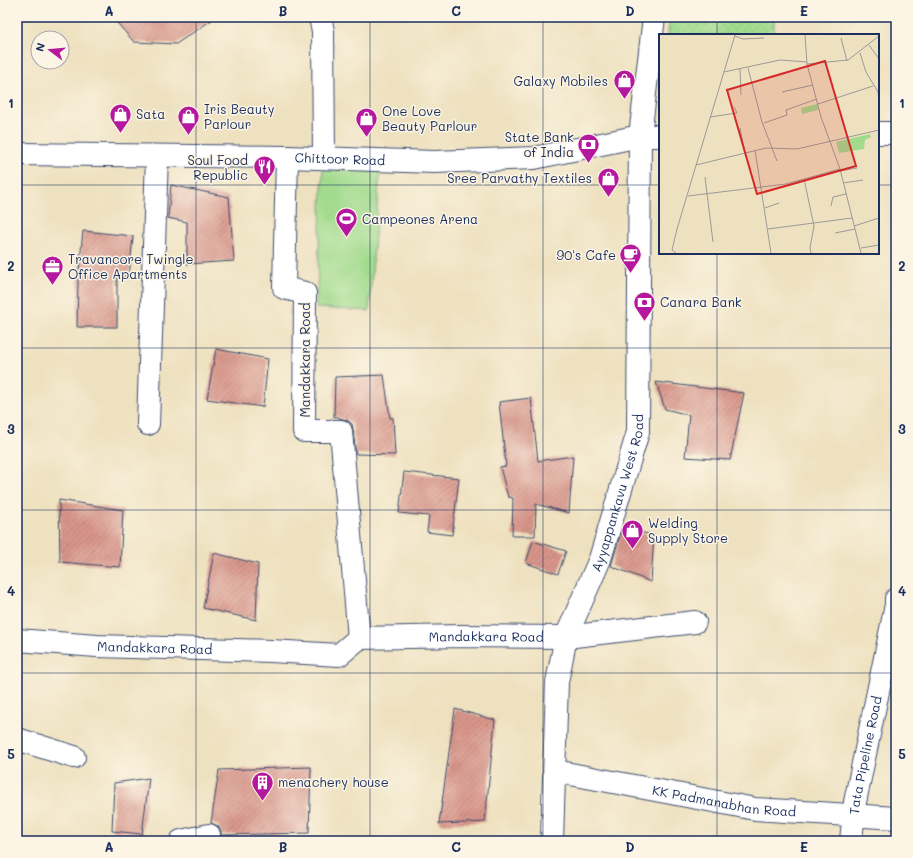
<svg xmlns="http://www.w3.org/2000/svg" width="913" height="858" font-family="Mali,sans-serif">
<defs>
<pattern id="park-dots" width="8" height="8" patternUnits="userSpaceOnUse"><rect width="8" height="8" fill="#a2db8e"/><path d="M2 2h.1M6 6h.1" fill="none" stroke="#8bbc7d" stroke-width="1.8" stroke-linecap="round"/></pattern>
<pattern id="building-hatch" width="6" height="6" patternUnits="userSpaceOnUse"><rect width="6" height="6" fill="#d9958a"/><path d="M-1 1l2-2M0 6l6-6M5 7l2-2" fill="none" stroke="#af7a74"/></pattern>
</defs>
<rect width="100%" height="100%" fill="#fcf5e5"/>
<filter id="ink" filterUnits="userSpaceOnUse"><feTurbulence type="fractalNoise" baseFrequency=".025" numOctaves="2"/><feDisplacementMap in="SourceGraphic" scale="8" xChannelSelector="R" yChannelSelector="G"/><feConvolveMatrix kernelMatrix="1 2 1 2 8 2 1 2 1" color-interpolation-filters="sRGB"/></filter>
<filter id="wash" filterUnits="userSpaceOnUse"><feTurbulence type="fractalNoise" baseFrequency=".012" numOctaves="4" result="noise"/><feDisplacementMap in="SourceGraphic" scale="16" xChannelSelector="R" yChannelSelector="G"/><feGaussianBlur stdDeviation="0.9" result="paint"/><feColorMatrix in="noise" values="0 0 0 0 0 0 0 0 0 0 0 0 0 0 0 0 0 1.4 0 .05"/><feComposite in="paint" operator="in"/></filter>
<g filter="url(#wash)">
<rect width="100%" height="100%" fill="#eee1bf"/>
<path fill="url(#park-dots)" stroke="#5e8576" d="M669,17H774V35H668Z"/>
<path fill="#a2db8e" stroke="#5e8576" d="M323,169L380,171L369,311L316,308Z"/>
<g id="blocks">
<path fill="url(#building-hatch)" d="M112,17H216L176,44L134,42Z
M171,185L229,197L234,261L187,264V222L168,218Z
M83,231L133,236L129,277L117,276V327H77L78,281Z
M216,349L268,359L263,407L207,399Z
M384,375L390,418H393L395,455L356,454L353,430L352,424L347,420L339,418V417H334L335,377Z
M656,382L744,393L730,460L685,457L689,415L665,409Z
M531,398L538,461L573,456L569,513L536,504L535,536H512L513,498L508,497L500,467L506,466L499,402Z
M404,472L459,478L452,535L427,532L429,516L399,513Z
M59,500L123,510L120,567L60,562Z
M622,529L654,535L651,582L611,566Z
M533,541L566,551L558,574L526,563Z
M214,553L258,564L256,620L203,608Z
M455,709L495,720L485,822L439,824Z
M311,767L309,833L221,835V831L218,826L211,823L219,770Z
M149,778L142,834L112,831L114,783Z"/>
</g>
</g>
<g filter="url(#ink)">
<use href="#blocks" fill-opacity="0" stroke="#3b4a6d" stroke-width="1"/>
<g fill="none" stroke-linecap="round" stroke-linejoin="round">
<defs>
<g id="minor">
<path d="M320,17L323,31L324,158"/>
<path d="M287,157L284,288L305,293L304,431H341L359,638"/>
<path d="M148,424L157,156"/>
<path id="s1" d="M17,640L97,646L271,651L339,655L359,638L462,636L566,637L695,622"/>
<path d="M17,739L74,757"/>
<path id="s2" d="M555,771L755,809L896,818"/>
<path d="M181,841L209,835L208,841"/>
<path id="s3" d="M552,841L557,682L566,637L600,559L638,432L640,136L654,17"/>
<path id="s4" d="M851,841L855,802L896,605V599"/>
</g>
<g id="secondary">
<path d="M878,133H896"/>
<path id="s5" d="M17,154L287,157L435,162L534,158L640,136H660"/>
</g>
</defs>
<use href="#minor" stroke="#3b4a6d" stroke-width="24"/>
<use href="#secondary" stroke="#3b4a6d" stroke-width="24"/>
<use href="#minor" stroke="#fff" stroke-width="22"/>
<use href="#secondary" stroke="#fff" stroke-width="22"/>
</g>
</g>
<path fill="none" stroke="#1b2f5e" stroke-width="1" stroke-opacity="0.55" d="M196,17V841M370,17V841M543,17V841M717,17V35M17,185H660M878,185H896M717,253V841M17,348H896M17,510H896M17,673H896"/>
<defs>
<symbol id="shop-pin" viewBox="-11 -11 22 30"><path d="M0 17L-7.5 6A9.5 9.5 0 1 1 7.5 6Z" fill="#b5179e" stroke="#fcf5e5"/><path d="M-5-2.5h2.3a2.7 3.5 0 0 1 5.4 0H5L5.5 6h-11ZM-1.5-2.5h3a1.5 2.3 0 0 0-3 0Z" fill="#fff"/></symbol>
<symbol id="bank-pin" viewBox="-11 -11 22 30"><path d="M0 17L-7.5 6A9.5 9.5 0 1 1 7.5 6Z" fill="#b5179e" stroke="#fcf5e5"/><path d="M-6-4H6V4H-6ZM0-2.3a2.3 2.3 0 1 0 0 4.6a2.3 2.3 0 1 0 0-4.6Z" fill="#fff"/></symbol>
<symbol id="restaurant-pin" viewBox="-11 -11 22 30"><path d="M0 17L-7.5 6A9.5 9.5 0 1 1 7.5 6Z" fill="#b5179e" stroke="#fcf5e5"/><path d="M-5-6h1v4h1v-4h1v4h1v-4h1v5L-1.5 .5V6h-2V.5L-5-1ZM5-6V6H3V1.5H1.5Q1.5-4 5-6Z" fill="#fff"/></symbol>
<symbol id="stadium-pin" viewBox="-11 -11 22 30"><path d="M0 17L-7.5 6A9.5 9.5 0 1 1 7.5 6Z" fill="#b5179e" stroke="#fcf5e5"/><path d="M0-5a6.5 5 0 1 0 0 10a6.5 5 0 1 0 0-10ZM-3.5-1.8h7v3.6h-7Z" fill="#fff"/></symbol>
<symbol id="cafe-pin" viewBox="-11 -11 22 30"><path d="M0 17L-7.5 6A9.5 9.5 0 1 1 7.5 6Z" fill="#b5179e" stroke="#fcf5e5"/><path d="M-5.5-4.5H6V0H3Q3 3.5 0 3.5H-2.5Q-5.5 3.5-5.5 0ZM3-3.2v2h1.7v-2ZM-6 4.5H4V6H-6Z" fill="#fff"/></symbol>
<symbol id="office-pin" viewBox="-11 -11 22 30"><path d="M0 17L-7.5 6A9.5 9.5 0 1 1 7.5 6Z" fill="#b5179e" stroke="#fcf5e5"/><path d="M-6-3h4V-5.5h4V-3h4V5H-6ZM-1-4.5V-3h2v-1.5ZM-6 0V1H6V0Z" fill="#fff"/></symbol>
<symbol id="building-pin" viewBox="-11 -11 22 30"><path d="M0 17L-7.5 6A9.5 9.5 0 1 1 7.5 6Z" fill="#b5179e" stroke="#fcf5e5"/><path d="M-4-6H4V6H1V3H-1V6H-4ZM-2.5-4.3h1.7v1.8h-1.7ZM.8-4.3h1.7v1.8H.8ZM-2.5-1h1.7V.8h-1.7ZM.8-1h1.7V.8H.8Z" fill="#fff"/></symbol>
</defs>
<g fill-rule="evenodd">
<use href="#shop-pin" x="612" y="68" width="25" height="34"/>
<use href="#shop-pin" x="108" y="102" width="25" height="34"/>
<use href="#shop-pin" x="176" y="104" width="25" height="34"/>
<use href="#shop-pin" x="354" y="106" width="25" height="34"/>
<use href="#bank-pin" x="576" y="132" width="25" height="34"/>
<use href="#restaurant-pin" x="252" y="154" width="25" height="34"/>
<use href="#shop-pin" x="596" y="166" width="25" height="34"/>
<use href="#stadium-pin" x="334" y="206" width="25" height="34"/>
<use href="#cafe-pin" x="618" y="242" width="25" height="34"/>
<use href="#office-pin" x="40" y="254" width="25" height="34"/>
<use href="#bank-pin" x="632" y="290" width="25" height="34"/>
<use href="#shop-pin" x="620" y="518" width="25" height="34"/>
<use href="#building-pin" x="250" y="770" width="25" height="34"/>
</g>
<g text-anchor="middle" stroke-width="3" stroke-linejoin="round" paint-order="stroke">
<g font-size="13" fill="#1b2f5e" stroke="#fcf5e5" text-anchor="start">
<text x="608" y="86" text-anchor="end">Galaxy Mobiles</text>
<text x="204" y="114">Iris Beauty<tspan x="204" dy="15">Parlour</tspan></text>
<text x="382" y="116">One Love<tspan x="382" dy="15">Beauty Parlour</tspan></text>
<text x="136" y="119">Sata</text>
<text x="574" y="142" text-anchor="end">State Bank<tspan x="574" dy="15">of India</tspan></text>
<text x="248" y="165" text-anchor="end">Soul Food<tspan x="248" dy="15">Republic</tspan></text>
<text x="592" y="183" text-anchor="end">Sree Parvathy Textiles</text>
<text x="362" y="224">Campeones Arena</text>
<text x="616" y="260" text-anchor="end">90's Cafe</text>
<text x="68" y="264">Travancore Twingle<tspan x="68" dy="15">Office Apartments</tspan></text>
<text x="660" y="307">Canara Bank</text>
<text x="648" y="528">Welding<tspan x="648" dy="15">Supply Store</tspan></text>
<text x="278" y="787">menachery house</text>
</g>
<g font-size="13" fill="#1b2f5e" stroke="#fcf5e5">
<text dy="5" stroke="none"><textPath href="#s5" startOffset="323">Chittoor Road</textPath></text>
<text transform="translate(305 360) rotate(-90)" y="5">Mandakkara Road</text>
<text dy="5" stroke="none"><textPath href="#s3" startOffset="359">Ayyappankavu West Road</textPath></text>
<text dy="5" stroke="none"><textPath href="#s1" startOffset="476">Mandakkara Road</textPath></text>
<text dy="5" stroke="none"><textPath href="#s1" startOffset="138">Mandakkara Road</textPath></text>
<text dy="5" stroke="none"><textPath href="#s4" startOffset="87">Tata Pipeline Road</textPath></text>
<text dy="5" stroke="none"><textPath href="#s2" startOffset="172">KK Padmanabhan Road</textPath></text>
</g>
</g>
<g transform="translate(659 34)">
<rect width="220" height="220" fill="#eee1bf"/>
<path d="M211,100L212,103L206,106L205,115L180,119L177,108Z" fill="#a2db8e"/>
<path d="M158,70L159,76L143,80L142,74Z" fill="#a2db8e"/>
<path fill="none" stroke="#9a9a98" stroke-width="1" d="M146,1L148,30L162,83L181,135L202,219M76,2L84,5L105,4M182,4L188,27M210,11L220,25M201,19L207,38L219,58L220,66M148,30L189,26L220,2M89,34L103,88L118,127M81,35L82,61M65,38L121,26L148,28M123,58L154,51M159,70L214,52M51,83L78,79L75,73M105,89L128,81L127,76L158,65M81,94L86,119M96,116L112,219M37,131L107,114L138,115L220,96M181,137L198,134M46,143L54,208M145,145L155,192L151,214L152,219M184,149L204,146M29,162L127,150L181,135M172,172L174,163L187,160M106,174L120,169M195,192L220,184M109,195L193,184M176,199L196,195M202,214L220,211M17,219L13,216L18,195L76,1"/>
<path fill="#d62828" fill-opacity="0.15" stroke="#d62828" stroke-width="2" d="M166,27L197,132L98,160L68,56Z"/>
<rect width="220" height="220" fill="none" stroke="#1b2f5e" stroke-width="2"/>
</g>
<rect width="913" height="858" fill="none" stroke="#fcf5e5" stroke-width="44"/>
<g transform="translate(50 50) rotate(286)"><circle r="19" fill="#fcf5e5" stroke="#a2a6af"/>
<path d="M0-3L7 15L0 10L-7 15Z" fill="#b5179e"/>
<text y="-6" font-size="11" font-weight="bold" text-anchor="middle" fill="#1b2f5e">N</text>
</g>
<rect x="22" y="22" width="869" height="814" fill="none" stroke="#1b2f5e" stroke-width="1.5"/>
<g font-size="13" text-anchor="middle" font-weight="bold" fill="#1b2f5e">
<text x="109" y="16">A</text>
<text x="283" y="16">B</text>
<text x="456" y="16">C</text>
<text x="630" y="16">D</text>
<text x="804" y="16">E</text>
<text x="11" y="108">1</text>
<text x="902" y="108">1</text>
<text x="11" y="271">2</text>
<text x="902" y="271">2</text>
<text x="11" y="434">3</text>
<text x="902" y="434">3</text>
<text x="11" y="596">4</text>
<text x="902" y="596">4</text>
<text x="11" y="759">5</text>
<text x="902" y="759">5</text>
<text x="109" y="852">A</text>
<text x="283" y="852">B</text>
<text x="456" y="852">C</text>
<text x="630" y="852">D</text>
<text x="804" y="852">E</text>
</g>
</svg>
